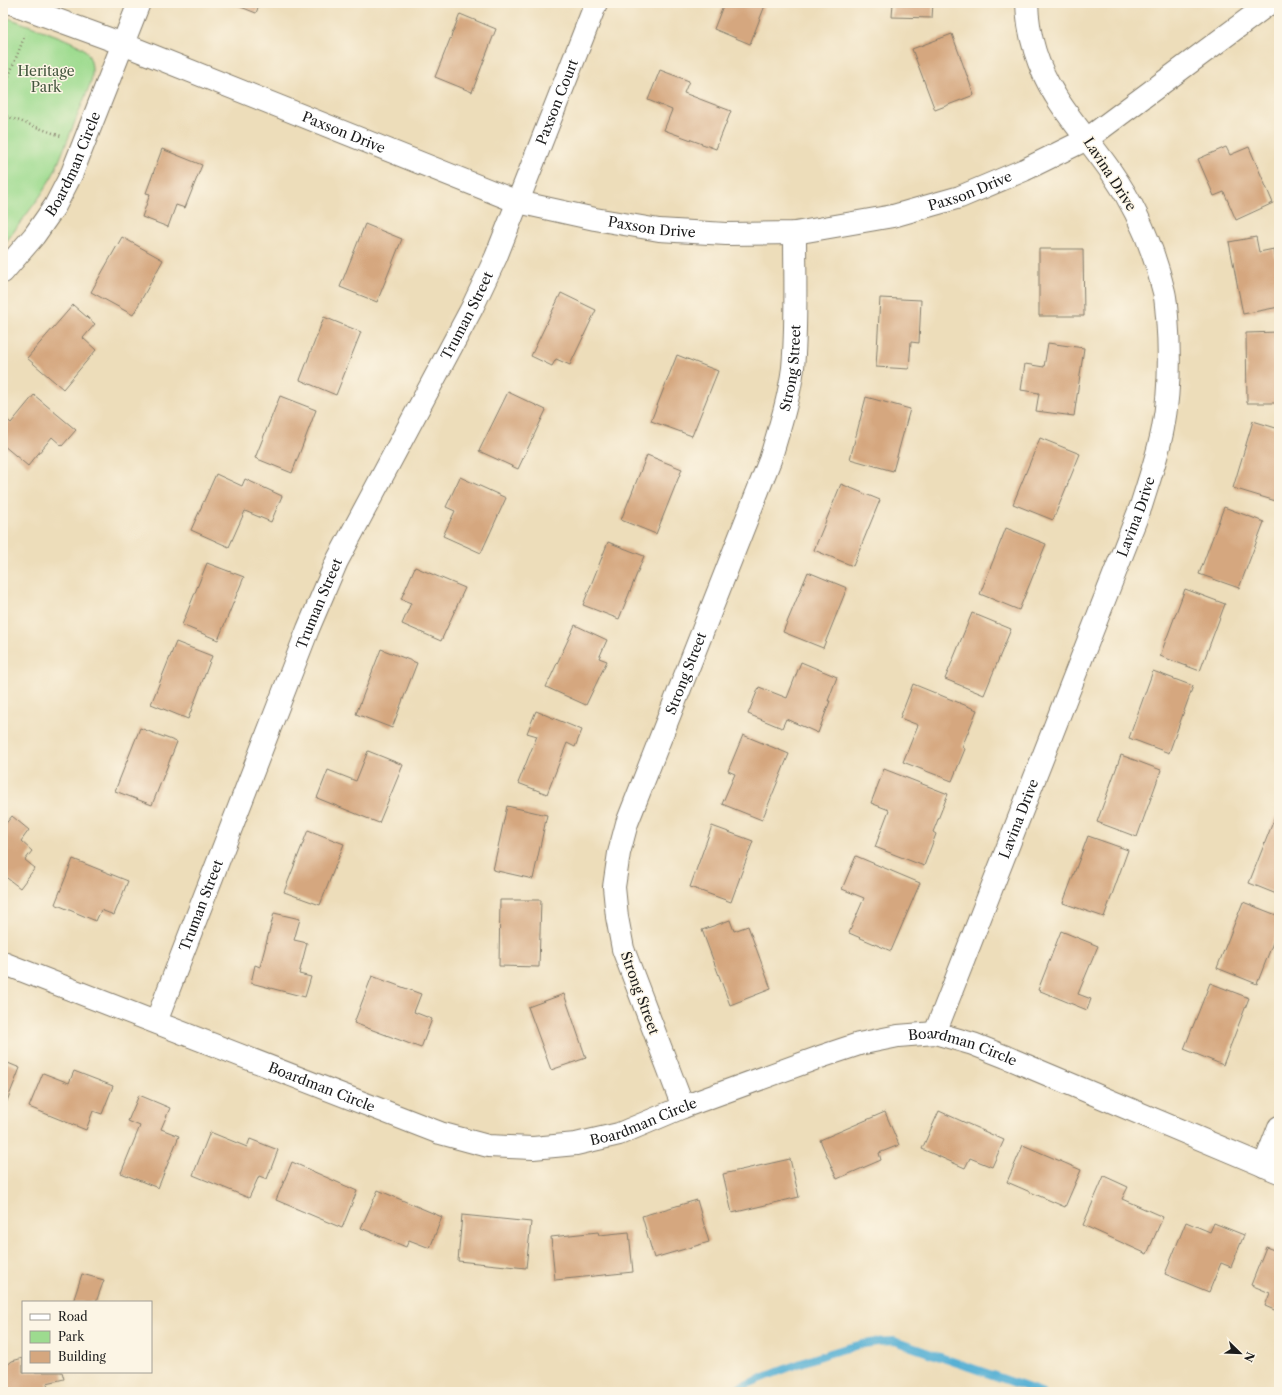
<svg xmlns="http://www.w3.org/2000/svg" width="1282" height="1395" font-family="'Libre Caslon Text',serif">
<rect width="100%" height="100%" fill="#fcf5e5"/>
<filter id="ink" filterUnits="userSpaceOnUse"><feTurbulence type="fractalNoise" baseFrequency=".025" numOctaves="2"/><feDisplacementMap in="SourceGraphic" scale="8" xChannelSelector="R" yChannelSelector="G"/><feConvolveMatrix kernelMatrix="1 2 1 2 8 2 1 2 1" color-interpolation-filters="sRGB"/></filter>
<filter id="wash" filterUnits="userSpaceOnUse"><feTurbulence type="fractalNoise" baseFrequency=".012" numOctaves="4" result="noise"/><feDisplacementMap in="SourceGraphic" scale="16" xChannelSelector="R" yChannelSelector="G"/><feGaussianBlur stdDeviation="0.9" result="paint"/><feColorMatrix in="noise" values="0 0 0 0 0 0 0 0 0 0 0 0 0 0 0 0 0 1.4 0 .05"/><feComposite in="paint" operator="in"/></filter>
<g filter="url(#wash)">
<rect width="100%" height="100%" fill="#edddba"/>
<path fill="#9ddb8f" stroke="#5c7c56" d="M3,16C18,22 77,41 85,50C93,60 93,70 91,82L55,171L41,195L3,246Z"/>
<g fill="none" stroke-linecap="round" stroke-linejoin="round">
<path stroke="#56b0d4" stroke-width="8" d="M728,1392C764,1377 800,1362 837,1351C858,1345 872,1341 894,1341L1041,1392"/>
</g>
<g id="blocks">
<path fill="#d5a77f" d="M231,3H260L256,13Z
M724,3H766L750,44L714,29Z
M893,3H933L932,18L892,17Z
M460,14L496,29L472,92L435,77Z
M952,34L974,95L935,110L912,49Z
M660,70L689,81L684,93L731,111L716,149L664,130L672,110L648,100Z
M1226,147L1230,155L1249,147L1273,203L1236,220L1224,192L1214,196L1198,159Z
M162,149L202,165L185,208L176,205L168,227L142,217L150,194L146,193Z
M365,224L402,239L377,302L340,287Z
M122,237L163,260L133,315L91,292Z
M1256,237L1259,252L1274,249L1279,277V307L1243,314L1229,242Z
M1039,249H1083L1084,316H1039Z
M561,293L596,310L570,365L556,359L552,366L531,356Z
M880,298L921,300L919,343L911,342L909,369L876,367Z
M73,305L95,324L83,338L96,350L63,389L27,358Z
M324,317L361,332L336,395L300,380Z
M1279,332V403H1247L1246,333Z
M1048,343L1084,348L1074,416L1036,411L1039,393L1021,390L1025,364L1044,367Z
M677,355L718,371L692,436L651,421Z
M508,392L546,410L518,469L479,451Z
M34,395L76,430L62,446L52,437L28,466L3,445V416L11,423Z
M280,396L316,410L292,473L255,458Z
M866,397L910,409L893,471L850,459Z
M1253,421L1279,429V502L1233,488Z
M1040,438L1080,454L1053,520L1013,504Z
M647,455L682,469L656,534L621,520Z
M216,474L242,486L245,479L282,496L271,522L245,511L229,547L191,530Z
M460,477L506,498L481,553L443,536L455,511L446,507Z
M841,484L880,500L853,566L814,550Z
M1224,507L1264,522L1239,588L1199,574Z
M1006,528L1046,544L1019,610L980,594Z
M608,542L644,556L619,619L583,605Z
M207,563L244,577L218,640L182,625Z
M415,567L465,588L441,641L402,624L411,603L401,599Z
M808,572L847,588L823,648L783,632Z
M1185,589L1225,604L1200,671L1160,656Z
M972,613L1011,629L984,695L945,679Z
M575,625L607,640L599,658L607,661L586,705L546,687Z
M176,642L212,656L188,719L151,704Z
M381,649L417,663L392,728L356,714Z
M801,662L837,677L828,701H830L818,733L786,719L782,728L748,714L759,687L787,698Z
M1153,671L1193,686L1169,753L1129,738Z
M913,684L977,710L962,747L965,749L952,781L903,762L918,725L900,718Z
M536,711L582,730L575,747L567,743L547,794L518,783L537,736L527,733Z
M140,728L177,742L152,805L115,791Z
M743,735L789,754L762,820L722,804L735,774L728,771Z
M368,751L403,765L379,823L317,798L328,770L356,781Z
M1121,755L1161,770L1137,837L1097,822Z
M884,769L948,794L933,832L936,834L924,866L875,847L889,810L871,803Z
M507,806L547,815L533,879L493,870Z
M12,816L29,830L21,841L32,851L25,860L35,868L20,888L3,875V827Z
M1275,817L1279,818V895L1249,883Z
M712,826L753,841L731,902L690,887Z
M308,830L344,844L320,905L284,892Z
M1088,836L1128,850L1104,917L1063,903Z
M856,856L920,883L891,951L849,933L864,898L842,889Z
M73,859L128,881L114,915L101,910L96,921L55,904Z
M500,900H541L539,967L499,966Z
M1243,902L1279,916V927L1257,984L1217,968Z
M274,913L300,919L294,940L307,943L299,974L311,977L305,997L251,983L255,965L260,967Z
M730,920L734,931L748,926L771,989L730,1005L702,930Z
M1061,931L1098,946L1078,994L1091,999L1087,1010L1038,990Z
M372,976L421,994L414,1012L432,1019L421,1048L354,1023Z
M1210,983L1249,998L1223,1065L1184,1049Z
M564,994L586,1058L551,1070L528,1007Z
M3,1061L20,1068L3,1111Z
M74,1071L113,1086L102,1114L93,1111L86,1130L29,1107L43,1073L69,1083Z
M139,1095L170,1108L161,1129L179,1136L158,1188L121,1173L140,1126L128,1121Z
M939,1111L1004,1140L992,1167L970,1158L965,1168L922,1149Z
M885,1112L899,1145L879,1153L881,1160L837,1179L820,1140Z
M210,1132L247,1147L250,1139L278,1150L267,1179L259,1176L249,1198L193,1175Z
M1023,1145L1081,1170L1065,1207L1007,1182Z
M790,1159L799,1197L732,1213L723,1174Z
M292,1162L357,1191L342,1228L276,1200Z
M1104,1176L1128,1187L1122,1199L1163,1217L1147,1254L1083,1225Z
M378,1190L442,1217L430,1248L409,1240L406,1247L361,1228Z
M697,1200L709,1242L654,1258L642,1216Z
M462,1215L531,1222L526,1268L458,1261Z
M1186,1222L1210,1232L1214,1223L1244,1235L1231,1267L1221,1263L1209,1292L1165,1274Z
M598,1232L599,1235L629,1232L633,1272L555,1280L551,1237Z
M1266,1247L1279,1252V1312L1265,1306L1270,1293L1251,1285Z
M82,1274L104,1280L96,1302H73Z
M23,1358V1372H62L64,1379L47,1383L49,1392H3V1369L12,1361Z"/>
</g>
</g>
<g filter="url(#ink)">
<use href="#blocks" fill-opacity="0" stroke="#847c6b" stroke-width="1"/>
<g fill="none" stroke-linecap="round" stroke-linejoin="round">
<defs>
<g id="minor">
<path id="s1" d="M11,3L123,44L518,202L595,219L659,230L726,234L795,233L893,216L960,197L1024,170L1087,139L1270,3"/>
<path id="s2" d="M3,272L34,236L55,206L72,173L139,3"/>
<path id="s3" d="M3,963L440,1133L488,1146L533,1148L576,1144L619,1134L683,1107L820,1057L859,1044L898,1036L935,1033L973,1044L1006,1057L1279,1172"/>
<path id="s4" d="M156,1022L308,629L337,561L472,308L496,257L596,3"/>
<path id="s5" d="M935,1033L1141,506C1149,480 1158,455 1163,428C1170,391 1170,353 1167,316C1166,308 1166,300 1164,292C1154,250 1137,209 1112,173C1094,146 1071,122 1055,95C1038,68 1028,35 1027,3"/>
<path id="s6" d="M683,1107L623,949L617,917L614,887L619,853L627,823L770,460C779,430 789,399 793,368C797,323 795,278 795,233"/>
<path d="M1264,1166L1279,1127"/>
</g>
</defs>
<use href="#minor" stroke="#847c6b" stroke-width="24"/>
<path stroke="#847c6b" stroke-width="2.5" stroke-dasharray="1 3" stroke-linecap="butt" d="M3,91L25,35
M3,115L61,136"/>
<use href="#minor" stroke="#fff" stroke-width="22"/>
</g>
</g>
<g text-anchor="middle" stroke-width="3" stroke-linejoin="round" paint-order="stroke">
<g font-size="14" fill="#43553e" stroke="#fcf5e5">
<text x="46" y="76">Heritage<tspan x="46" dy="16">Park</tspan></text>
</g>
<g font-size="14" fill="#1c1c1c" stroke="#fcf5e5">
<text dy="5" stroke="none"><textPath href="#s4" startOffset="1005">Paxson Court</textPath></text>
<text dy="5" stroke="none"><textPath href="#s1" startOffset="357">Paxson Drive</textPath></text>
<text dy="5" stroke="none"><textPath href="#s2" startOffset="130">Boardman Circle</textPath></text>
<text transform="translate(1110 174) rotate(57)" y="5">Lavina Drive</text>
<text dy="5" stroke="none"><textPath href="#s1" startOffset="1005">Paxson Drive</textPath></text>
<text dy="5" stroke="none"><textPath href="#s1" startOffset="681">Paxson Drive</textPath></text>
<text dy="5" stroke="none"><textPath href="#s4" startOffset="773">Truman Street</textPath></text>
<text dy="5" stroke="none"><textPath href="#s6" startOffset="782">Strong Street</textPath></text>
<text dy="5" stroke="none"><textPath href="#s5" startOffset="554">Lavina Drive</textPath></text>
<text dy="5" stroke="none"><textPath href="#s4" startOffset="449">Truman Street</textPath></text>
<text dy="5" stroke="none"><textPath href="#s6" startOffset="458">Strong Street</textPath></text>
<text dy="5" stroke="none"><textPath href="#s5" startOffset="230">Lavina Drive</textPath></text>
<text dy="5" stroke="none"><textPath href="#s4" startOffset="125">Truman Street</textPath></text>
<text transform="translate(640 993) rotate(70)" y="5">Strong Street</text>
<text dy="5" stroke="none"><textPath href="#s3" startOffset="1014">Boardman Circle</textPath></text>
<text dy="5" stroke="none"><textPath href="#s3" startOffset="342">Boardman Circle</textPath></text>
<text dy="5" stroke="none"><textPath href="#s3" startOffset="678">Boardman Circle</textPath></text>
</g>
</g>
<rect width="1282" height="1395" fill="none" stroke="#fcf5e5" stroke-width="16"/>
<rect x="22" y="1301" width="130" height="72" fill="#fcf5e5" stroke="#a29e95"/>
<rect x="30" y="1314" width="20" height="6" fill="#ffffff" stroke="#a29e95"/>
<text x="58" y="1321" font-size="12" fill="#1c1c1c">Road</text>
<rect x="30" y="1331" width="20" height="12" fill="#9ddb8f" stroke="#a29e95"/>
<text x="58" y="1341" font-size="12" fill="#1c1c1c">Park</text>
<rect x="30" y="1351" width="20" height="12" fill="#d5a77f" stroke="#a29e95"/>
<text x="58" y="1361" font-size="12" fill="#1c1c1c">Building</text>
<g transform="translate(1240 1353) rotate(113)" stroke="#fcf5e5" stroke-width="3" paint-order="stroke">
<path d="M0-3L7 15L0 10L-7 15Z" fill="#1c1c1c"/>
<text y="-6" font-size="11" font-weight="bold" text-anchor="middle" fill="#1c1c1c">N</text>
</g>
</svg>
